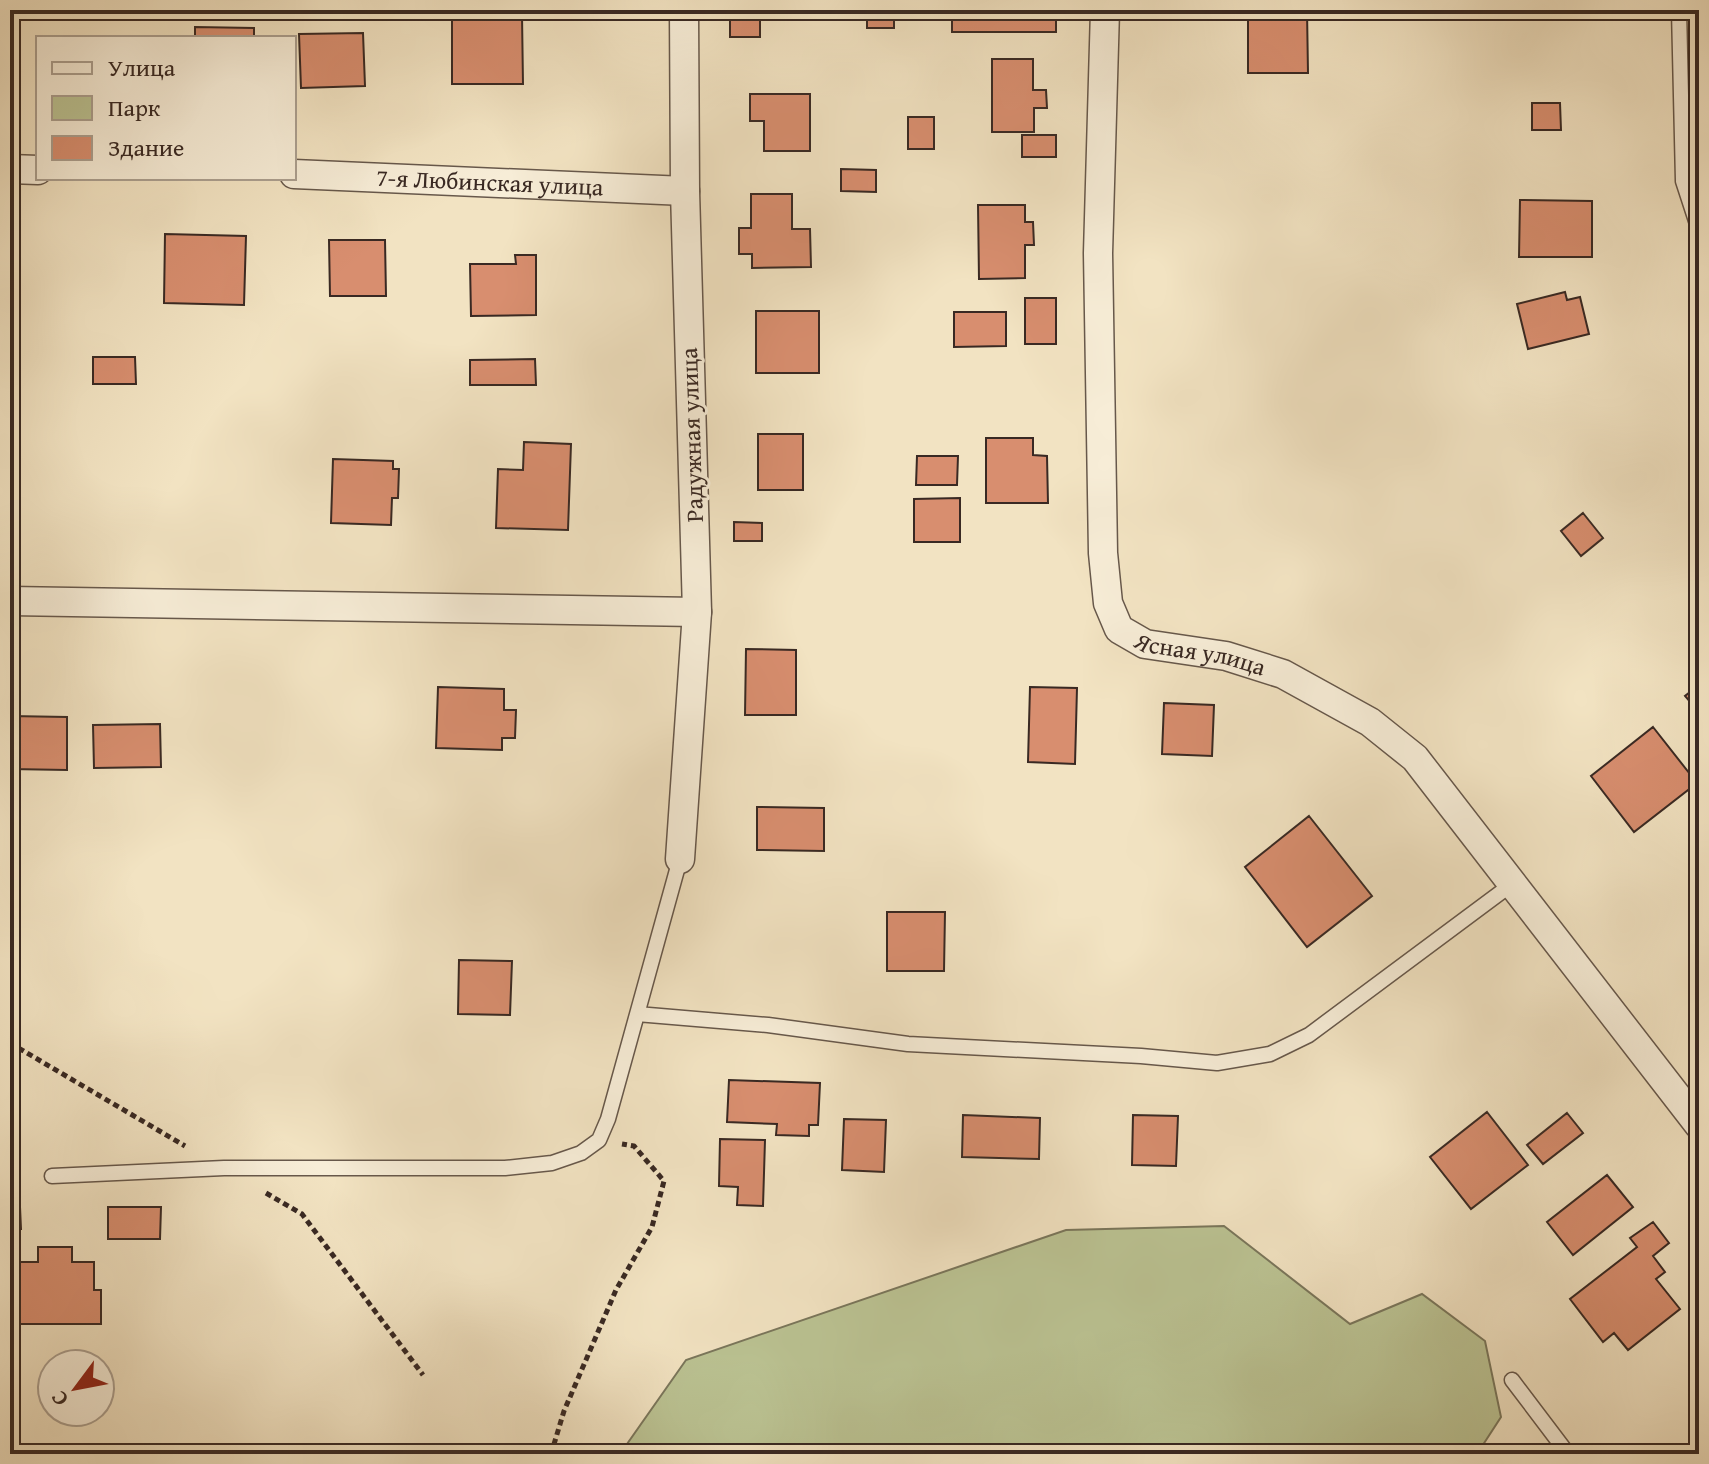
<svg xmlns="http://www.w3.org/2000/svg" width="1709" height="1464" font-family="'Gentium Book Plus',serif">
<rect width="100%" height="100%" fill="#f2e3c2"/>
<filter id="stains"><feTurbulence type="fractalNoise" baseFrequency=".0025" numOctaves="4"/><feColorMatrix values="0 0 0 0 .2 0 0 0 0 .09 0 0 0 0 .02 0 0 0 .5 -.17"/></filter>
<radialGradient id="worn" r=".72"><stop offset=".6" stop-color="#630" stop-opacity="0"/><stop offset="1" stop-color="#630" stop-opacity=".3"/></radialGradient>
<path fill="#bbc393" stroke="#7a765b" stroke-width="2" d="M1224,1226L1350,1324L1422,1294L1485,1341L1501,1417L1477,1454H620L686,1360L1066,1230Z"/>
<path fill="#d88e6f" stroke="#392923" stroke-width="2" d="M757,10H808V15L757,16Z
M867,10H894V28H867Z
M952,10H1056V32H952Z
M1248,10H1307L1308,73H1248Z
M452,15H522L523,84H452Z
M730,18H760V37H730Z
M195,27L254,28V38H195Z
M363,33L365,86L301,88L299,34Z
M992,59H1033V90H1046L1047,108H1034V132H992Z
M750,94H810V151H764V121H750Z
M1532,103H1560L1561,130H1532Z
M908,117H934V149H908Z
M1022,135H1056V157H1022Z
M841,169L876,170V192L841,191Z
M751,194H792V229H810L811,267L752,268V254H739V228H751Z
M1520,200L1592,201V257H1519Z
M978,205H1025V222H1033L1034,245H1025V278L979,279Z
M165,234L246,236L244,305L164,303Z
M329,240H385L386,296H330Z
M515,255H536V315L471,316L470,264H516Z
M1565,292L1567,300L1580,297L1589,334L1528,349L1517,304Z
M1025,298H1056V344H1025Z
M756,311H819V373H756Z
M954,312H1006V346L954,347Z
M93,357H135L136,384H93Z
M535,359L536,385H470V360Z
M758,434H803V490H758Z
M10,436L20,437L19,501H10Z
M986,438H1033V455L1047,456L1048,503H986Z
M524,442L571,444L568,530L496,528L498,469L523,470Z
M917,456H958L957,485H916Z
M333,459L393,461V469H399L398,498H392L391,525L331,523Z
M960,498V542H914V499Z
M1583,513L1603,538L1581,556L1561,531Z
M734,522L762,523V541H734Z
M746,649L796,650V715H745Z
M1699,685V708L1697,710L1685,696Z
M438,687L504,689V710H516L515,738H502V750L436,748Z
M1030,687L1077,688L1075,764L1028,762Z
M1164,703L1214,705L1212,756L1162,754Z
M10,716L67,717V770L10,769Z
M160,724L161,767L94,768L93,725Z
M1653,727L1697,783L1634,832L1591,776Z
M757,807L824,808V851L757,850Z
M1309,816L1372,896L1307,947L1245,867Z
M887,912H945L944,971H887Z
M459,960L512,961L510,1015L458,1014Z
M729,1080L820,1083L818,1125H809V1136L776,1135L777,1124L727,1122Z
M1487,1112L1528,1165L1471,1209L1430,1157Z
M1567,1113L1583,1133L1543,1164L1527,1145Z
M963,1115L1040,1118L1039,1159L962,1157Z
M1133,1115L1178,1116L1176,1166L1132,1165Z
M844,1119L886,1120L884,1172L842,1170Z
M720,1139L765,1140L763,1206L737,1205L738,1187L719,1186Z
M1607,1175L1633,1207L1573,1255L1547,1222Z
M10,1207H20L21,1229H10Z
M108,1207H161L160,1239H108Z
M1653,1222L1669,1243L1653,1256L1665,1272L1656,1279L1680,1309L1628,1350L1614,1333L1603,1342L1570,1299L1637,1247L1630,1238Z
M38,1247H72V1262H94V1290H101V1324H10L12,1262H38Z"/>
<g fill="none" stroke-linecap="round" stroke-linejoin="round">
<defs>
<path id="service" d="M1679,10L1683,181L1699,230
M637,1014L768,1025L908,1044L1141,1056L1217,1063L1270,1054L1309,1035L1512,884
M52,1176L224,1168H505L552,1163L581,1153L599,1140L608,1119L680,859
M1512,1380L1568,1454"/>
<g id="minor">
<path id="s1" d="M1105,10L1098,253L1103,553L1108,603L1119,629L1145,644L1226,656L1283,674L1370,722L1415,758L1699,1125"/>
<path d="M10,169L38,170"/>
<path id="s2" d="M294,174L685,191"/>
<path d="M10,601L697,612"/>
<path d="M680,859L697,612L685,191L684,10"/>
</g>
</defs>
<use href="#service" stroke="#67584b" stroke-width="17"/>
<use href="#minor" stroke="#67584b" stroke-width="31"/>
<path stroke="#392923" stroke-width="5" stroke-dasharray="6 4" stroke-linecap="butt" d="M10,1043L185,1146
M266,1193L302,1214L423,1375
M551,1454L564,1411L616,1290L652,1227L664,1181L634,1146L622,1144"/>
<use href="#service" stroke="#f7edd7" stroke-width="14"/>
<use href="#minor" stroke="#f7edd7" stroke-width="28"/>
</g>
<g text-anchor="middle" stroke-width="6" stroke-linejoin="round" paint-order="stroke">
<g font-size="24" fill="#392923" stroke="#f7edd7">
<text dy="8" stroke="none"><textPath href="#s2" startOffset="196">7-я Любинская улица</textPath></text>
<text transform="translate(692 435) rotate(-92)" y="8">Радужная улица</text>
<text dy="8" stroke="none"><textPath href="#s1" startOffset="708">Ясная улица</textPath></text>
</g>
</g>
<rect width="1709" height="1464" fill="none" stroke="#f2e3c2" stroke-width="40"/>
<rect x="12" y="12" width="1685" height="1440" fill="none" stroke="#392923" stroke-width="4"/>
<rect x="20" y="20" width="1669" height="1424" fill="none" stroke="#392923" stroke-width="2"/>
<rect x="36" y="36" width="260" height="144" fill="#f7edd7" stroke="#ab9f8f" stroke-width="2"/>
<rect x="52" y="62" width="40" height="12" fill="#f7edd7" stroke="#ab9f8f" stroke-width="2"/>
<text x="108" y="76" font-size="24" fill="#392923">Улица</text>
<rect x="52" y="96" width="40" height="24" fill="#bbc393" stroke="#ab9f8f" stroke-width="2"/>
<text x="108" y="116" font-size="24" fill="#392923">Парк</text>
<rect x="52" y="136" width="40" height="24" fill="#d88e6f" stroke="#ab9f8f" stroke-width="2"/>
<text x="108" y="156" font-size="24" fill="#392923">Здание</text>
<g transform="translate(76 1388) rotate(238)"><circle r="38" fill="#f7edd7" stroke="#ab9f8f" stroke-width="2"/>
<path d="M0-6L14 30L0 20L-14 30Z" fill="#8f2418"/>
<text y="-12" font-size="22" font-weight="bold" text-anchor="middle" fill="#392923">С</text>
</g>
<rect width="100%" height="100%" filter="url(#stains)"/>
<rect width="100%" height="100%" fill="url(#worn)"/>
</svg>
